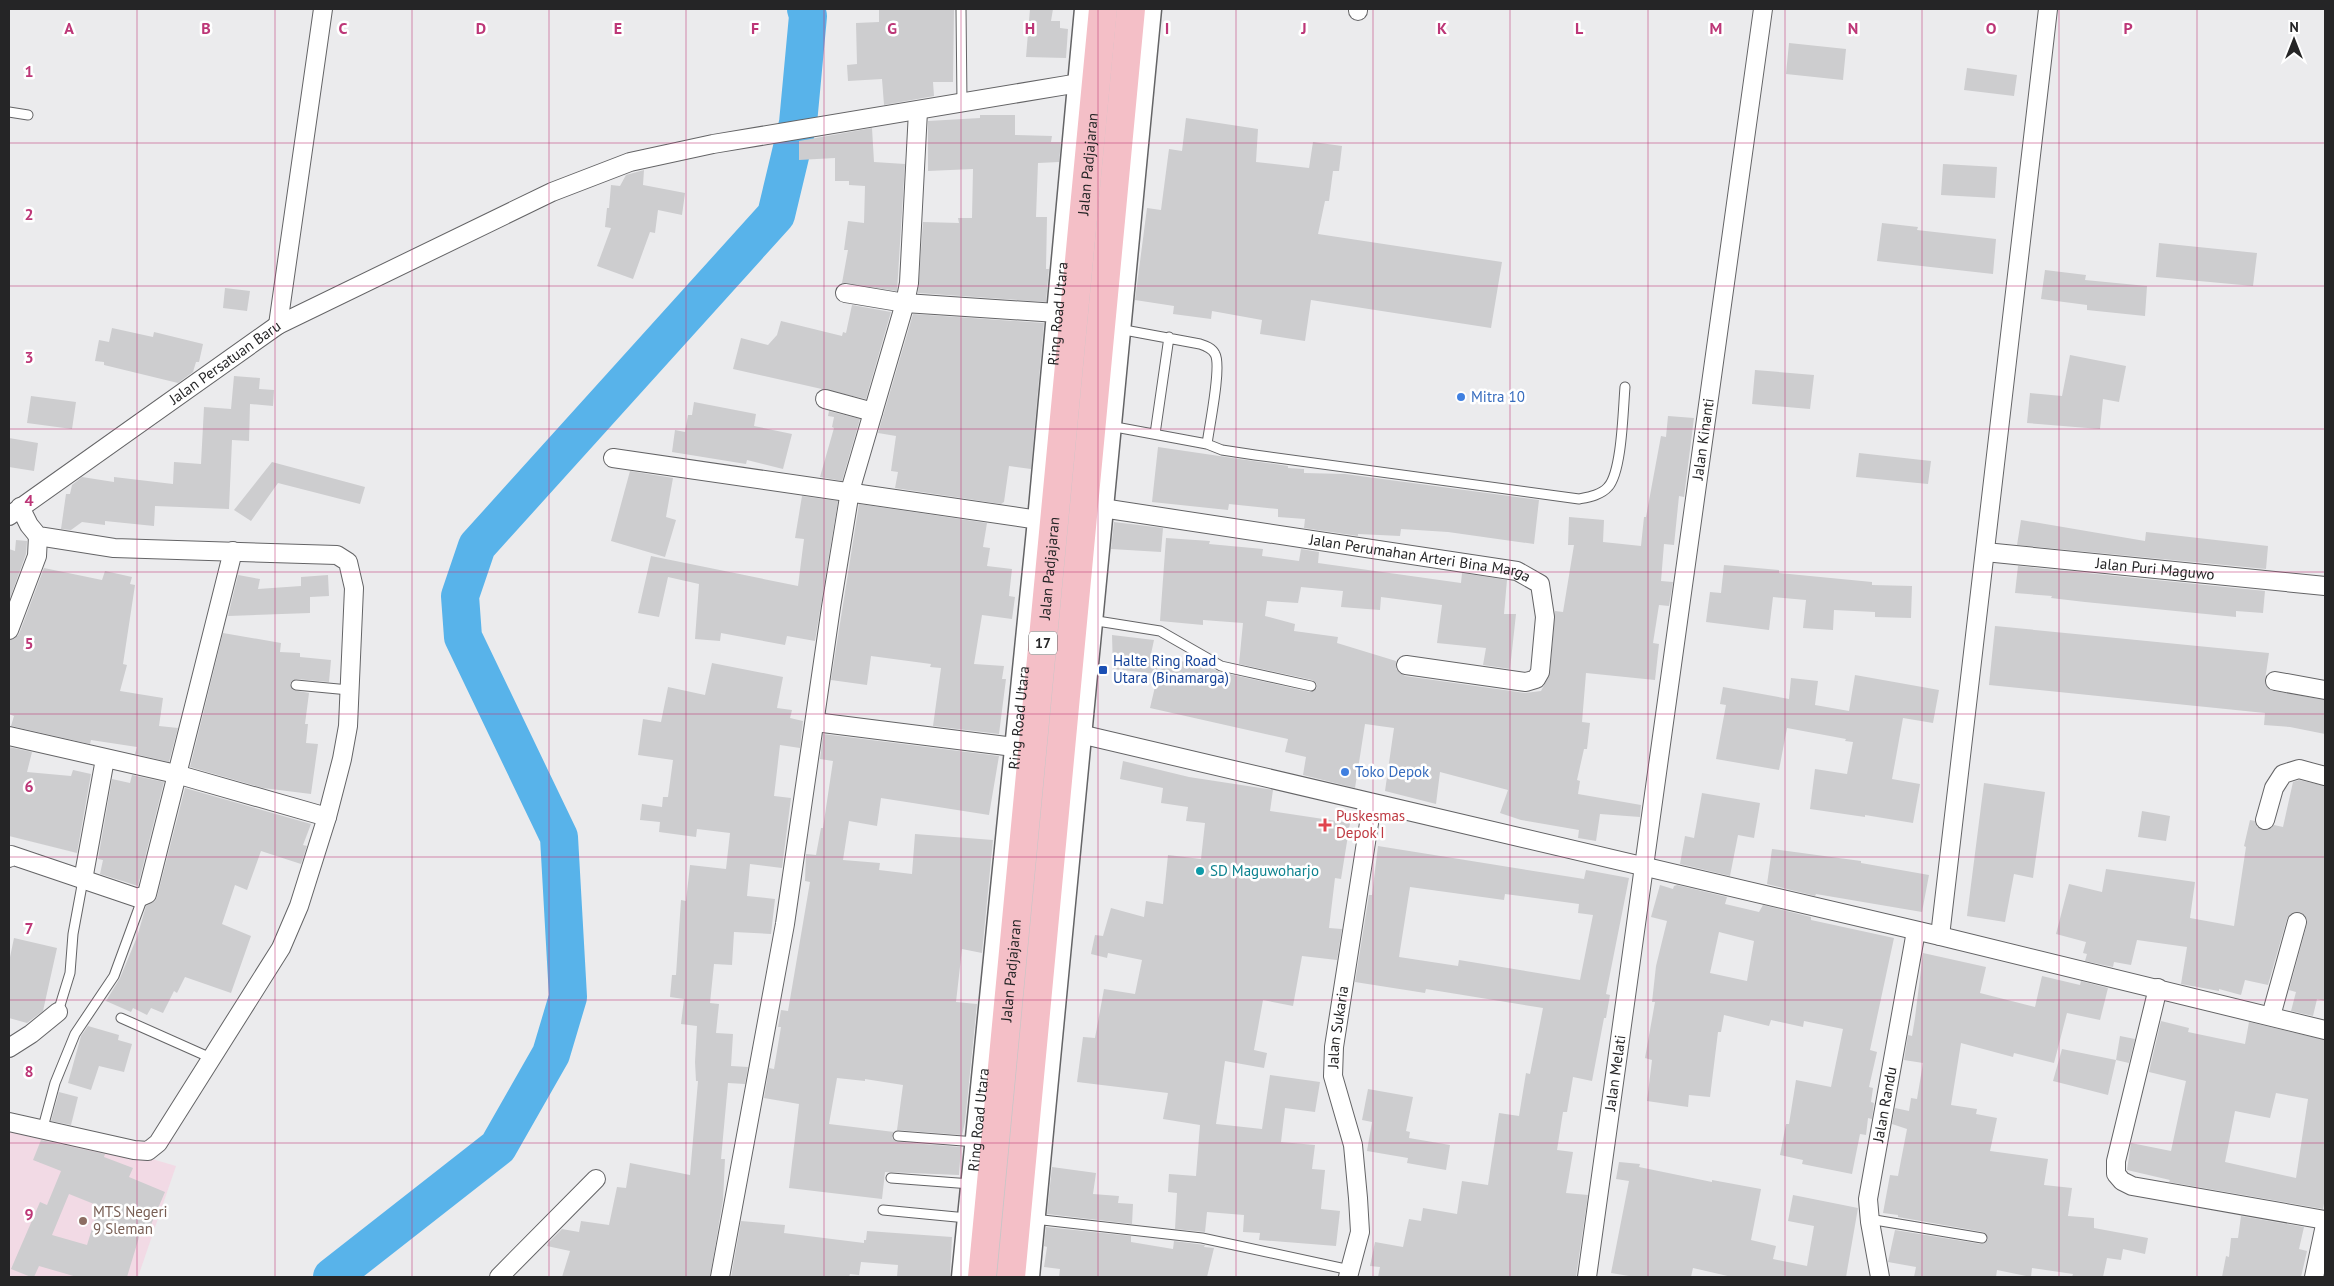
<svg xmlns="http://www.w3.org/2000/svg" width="2334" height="1286" font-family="'PT Sans',sans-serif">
<rect width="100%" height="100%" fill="#ebebed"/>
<path fill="#f2dae5" d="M9,1117L176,1166L138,1277H9Z"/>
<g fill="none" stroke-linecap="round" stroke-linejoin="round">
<path stroke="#58b3ea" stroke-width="38" d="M332,1277L498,1147L551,1054L568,997L559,837L463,637L460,596L477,546L776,215L798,123L808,16L806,9"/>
</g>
<path fill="#cdcdcf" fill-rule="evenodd" d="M879,9H954L953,82H933L934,96L884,105L882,79L848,81L847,65L857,64L856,23L879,22Z
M1030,9H1053L1051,21H1060V28L1068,29L1066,58L1026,57Z
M1789,43L1846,49L1843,80L1786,74Z
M1967,68L2017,75L2014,96L1964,90Z
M980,115H1015V135L1052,136L1051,142H1061L1059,162L1038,163L1036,217H1047L1046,269H1049L1046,302L918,293L923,222L959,223L958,218H972L973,169L928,171V121L980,118Z
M1186,118L1258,129L1256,162L1309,168L1313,142L1342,146L1339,171H1333L1329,201H1325L1318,234L1502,262L1491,328L1311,300L1305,341L1260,334L1262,320L1212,311L1211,319L1173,314L1174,306L1135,300L1147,208L1161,210L1169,149L1182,151Z
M872,128L874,162L905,164L897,291L842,283L848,250H844L848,221L864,223L865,186L849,185V181H835V158L799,160V141Z
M1943,164L1997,167L1995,198L1941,195Z
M644,170L643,185L685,193L682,215L658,210L655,233L650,232L633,279L597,266L611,228L605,227L607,208H609L611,185L620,186L626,175Z
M1882,223L1918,227L1917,230L1996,239L1993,274L1877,261Z
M2159,243L2257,253L2253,286L2156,277Z
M2045,270L2086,275L2085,280L2147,286L2145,316L2087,310V305L2041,299Z
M225,288L250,291L247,311L223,308Z
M852,305L891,312L866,399L733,369L741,338L768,345L777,335L781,321L842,336L843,332L846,333Z
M913,314L1044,323L1031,469L1009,466L1004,502L1001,504L895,488L898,472L891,471L896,436L878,433Z
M112,328L153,337L154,332L203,344L199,362H196L193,372L178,383L104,365V362L95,361L99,340L109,342Z
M2070,355L2126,366L2119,402L2103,399L2100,429L2027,423L2030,393L2062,396Z
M1755,370L1814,375L1810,409L1752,404Z
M234,376L260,378L259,389L274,390L273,406L250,404L249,441L232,440L229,509L155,506L154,526L105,521V525L82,522L71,530L61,529L66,494H70L72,485L82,477L114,482V477L173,484L174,462L201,464L204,407L231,409Z
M31,396L76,402L72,429L27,423Z
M694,402L756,414L754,426L792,434L783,469L747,460L746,464L672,452L675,430L685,432L688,415H692Z
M829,411L860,419L842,481L820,477L834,428L832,427L834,417L828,416Z
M1668,416L1694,418L1684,497L1679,496L1674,545L1664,544L1661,581L1673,582L1669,606L1659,605L1653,643L1659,644L1655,680L1586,673L1582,722L1590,723L1587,749H1584L1577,780L1580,781L1578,794L1641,805L1640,817L1600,814L1596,841L1578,838L1579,830L1521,820L1500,813L1508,790L1440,772L1436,804L1385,791L1394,728L1365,724L1355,788L1303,775L1306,757L1285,752L1288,739L1150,708L1158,674L1113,669L1112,635L1154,640L1151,654L1211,668L1220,672L1310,692L1317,688V684L1312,680L1239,664L1243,623L1203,620V625L1160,621L1166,538L1210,541L1209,544L1263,549L1262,556L1299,561L1301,549L1319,552L1318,563L1461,583L1462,573L1507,580L1504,614H1516L1510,669L1483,665L1486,648L1437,643L1442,605L1381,597L1380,610L1341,607L1343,591L1301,587L1298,603L1267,601L1265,616L1295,624L1294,631L1338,637L1337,643L1396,661V669L1405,676L1525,693L1541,691L1550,673L1555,611L1563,612L1574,545H1568L1569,517L1604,520L1603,542L1641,546L1644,517H1646L1661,436L1666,437Z
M9,438L38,443L34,471L9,467Z
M1158,447L1288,466V468L1304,469V473L1345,474L1539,500L1534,544L1448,532L1401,529L1400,536L1358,534V536L1304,528L1305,519L1278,517V509L1229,504L1228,510L1152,502Z
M1859,453L1931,461L1928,484L1856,477Z
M272,462L365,487L360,504L278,483L251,521L234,510Z
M630,471L673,478L666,517L676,520L665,557L611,541Z
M802,496L838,501L815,641L787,636L785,645L721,633L720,641L695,639L699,584L668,577L659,617L638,613L651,556L798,586L804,539L795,538Z
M859,504L987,523L983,547L990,548L987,566L1012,569L1009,596L1015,597L1012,619L982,615L974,664L1004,666L1002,679H1006L999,734L933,726L941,668L930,667L931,664L871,656L867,685L831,680Z
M2021,520L2145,541L2146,532L2268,546L2266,569L2017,545Z
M1114,522L1163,528L1161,552L1111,549Z
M16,540L27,541L26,554L9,601V549L15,551Z
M1724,565L1779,570V573L1872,582V585L1912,586L1911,618L1875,617V612L1834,610L1833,630L1803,628L1806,600L1773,597L1769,630L1706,622L1710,592L1721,593Z
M2018,566L2265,591L2263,613L2236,611V617L2085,602L2051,598L2052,596L2015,593Z
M44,568L102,580L105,571L132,577L130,584L135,585L123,664L127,665L120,691L163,698L159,726L178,728L169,762L135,754L137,747L91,740L90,744L11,726L14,716L9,714V640L15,638L19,634Z
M238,575L260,579L258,589L301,586V577L328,575L329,596L310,597V613L228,616Z
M1995,626L2269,653L2265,680L2266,686L2273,691L2325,700V734L2290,727L2264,725L2265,713L1989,685Z
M223,633L281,643L280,652L300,653V657L331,660L329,682L296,679L290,684L293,690L309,693L305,724H308L306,743L318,744L311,794L263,788L190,767Z
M712,663L783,677L777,708L792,710L790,718L803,721L800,748L780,745L774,796L791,798L782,868L750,864L747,896L775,899L771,934L734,932L732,965L714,964L710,1003L719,1004L716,1033L733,1034L731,1066L748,1067L745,1084L728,1083L721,1159H725L723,1200L710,1277H562L570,1251L547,1246L548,1243L562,1229L579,1232L581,1221L609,1225L617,1187L626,1188L630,1163L690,1175L698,1081H696L695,1062L697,1026L681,1024L684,999L670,997L672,975H676L681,900L686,901L690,865L726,869L730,833L697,829L696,837L659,832L660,822L640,820L642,804L662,807L663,797H668L673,760L638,755L643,719L661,722L668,687L705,695Z
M1855,675L1939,690L1933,723L1903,718L1892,779L1920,784L1913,823L1865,815V817L1810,809L1815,769L1847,774L1853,742L1845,741L1846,739L1787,728L1779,770L1716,759L1726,705L1720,704L1723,687L1789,699L1791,678L1818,681L1815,705L1849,711Z
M823,734L999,756L989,815L881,798L877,826L849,821L843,860L880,863L879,870L912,874L915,834L993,840L982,953L962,949L956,1002L977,1004L965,1122L962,1135L897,1130L903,1085L865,1079V1081L837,1078L829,1124L894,1132L892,1138L898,1142L961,1147L959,1175L885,1172L882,1199L789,1188L799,1104L764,1098L769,1068L774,1069L781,1027H778L781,1010L788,1011L810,882L805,881L806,854L816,855L821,828H823L833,761L820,759Z
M9,747L32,752L27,772L71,776L73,770L91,774L77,853L9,836Z
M1123,761L1189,777L1273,790L1270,811L1350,823L1341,879L1335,878L1329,928L1342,929L1337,960L1302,956L1293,1006L1263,1000L1254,1050L1267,1053L1264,1068L1225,1061L1216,1124L1262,1129L1270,1075L1320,1082L1315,1112L1285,1108L1281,1142L1315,1145L1312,1169L1325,1170L1321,1209L1340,1211L1336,1246L1259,1240L1260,1233L1243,1232L1244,1215L1207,1212L1205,1232L1175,1229L1177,1193L1168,1192L1169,1174L1196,1176L1200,1125L1163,1119L1168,1093L1077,1082L1083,1037L1095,1038L1104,989L1135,994L1142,960L1108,953L1107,958L1091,954L1095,935L1103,936L1111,908L1144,917L1146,901L1163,904L1168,855L1201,859L1205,823L1186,821L1188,807L1161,803L1163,788L1120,779Z
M132,775L164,782L138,886L100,874L103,860L98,859L112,779L130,783Z
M2299,780L2325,786V1001L2317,999L2313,1016L2291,1011L2296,992L2289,990L2307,924V919L2300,912H2294L2287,919L2268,985L2245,980L2241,995L2219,989V991L2181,984L2187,947L2137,940L2131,965L2114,962L2113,967L2085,961L2087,954L2083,953L2086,942L2056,934L2069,884L2102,892L2106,869L2195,882L2190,918L2234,926L2246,847L2244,846L2250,820L2255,821L2257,827L2263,830H2268L2274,825L2283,827L2293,782Z
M1984,783L2045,792L2033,878L2014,874L2005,922L1967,916Z
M185,788L311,824L303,845L307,846L301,864L261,851L247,890L235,885L222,924L251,936L231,993L185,977L177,993L174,991L163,1013L151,1008L147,1015L133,1008L131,1012L106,1001L120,978L137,937L146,906L155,901L157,897Z
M1702,793L1760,803L1754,838L1738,835L1730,876L1680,864L1685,836L1694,838Z
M2142,811L2170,816L2166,841L2138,837Z
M1378,846L1584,879L1586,870L1629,878L1606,994L1610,995L1606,1018H1604L1592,1081L1573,1077L1567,1112H1563L1557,1150L1573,1152L1566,1193L1588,1195L1576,1277H1378L1380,1267L1370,1266L1375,1242L1403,1247L1409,1219L1421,1221L1423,1208L1457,1214L1462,1181L1488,1185L1499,1113L1519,1116L1526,1073L1530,1074L1543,1008L1426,989L1425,993L1355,982L1369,895H1372ZM1410,887L1504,900L1505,894L1579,904L1578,913L1593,915L1580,980L1459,960L1458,966L1399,957Z
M1772,849L1861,861V863L1929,875L1922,912L1816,894L1815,896L1767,884Z
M1660,885L1673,889L1674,886L1677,885L1727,897L1725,904L1759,912L1763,905L1811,917V920L1894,938L1870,1050L1877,1052L1869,1087L1873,1088L1871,1102L1874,1103L1872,1119L1868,1118L1866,1135L1860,1134L1852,1174L1802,1164L1803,1160L1780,1155L1786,1124H1789L1796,1080L1831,1087L1843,1029L1804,1021L1803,1027L1771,1020L1769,1026L1724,1015L1721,1032H1718L1710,1097L1689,1095L1688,1107L1647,1101L1652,1060L1645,1058L1655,1002H1652L1656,966L1667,921L1651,917ZM1719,932L1754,941L1747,981L1710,973Z
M14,938L57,948L43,1011L27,1023L9,1018V962Z
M1923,953L1986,967L1980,993L2035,1007L2042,976L2080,985L2081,981L2108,988L2100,1020L2067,1013L2054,1063L2014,1053L2013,1057L1961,1043L1951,1105L1977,1109L1976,1114L1997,1118L1990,1151L2048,1159L2044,1185L2072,1188L2068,1216L2094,1218V1228L2148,1238L2145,1254L2123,1249L2121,1260L2107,1258L2103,1277H2072L2073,1274L2032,1268L2031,1277L1997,1270L1996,1277H1914L1916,1267L1888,1262L1895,1230L1981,1244L1986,1242L1988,1239L1983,1232L1898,1217V1215L1883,1213L1890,1175L1898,1176L1907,1129L1892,1124L1895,1108L1909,1111L1911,1098L1917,1099L1923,1063L1904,1060L1908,1035L1912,1036L1915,1018Z
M2161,1021L2189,1028L2188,1032L2245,1044L2249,1022L2325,1040V1198L2323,1209L2169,1182L2170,1180L2127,1170L2131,1143L2171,1151L2186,1081L2149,1072ZM2276,1093L2308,1099L2296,1178L2225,1162L2235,1111L2270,1118Z
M88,1026L119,1035L118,1040L132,1044L124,1072L99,1066L91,1090L68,1083L81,1036Z
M2120,1036L2135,1039L2129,1063L2116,1060Z
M2062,1049L2116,1060L2108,1095L2053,1081Z
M1368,1089L1413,1097L1406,1131L1410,1132L1409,1138L1450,1145L1446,1170L1407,1163L1408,1158L1367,1151L1372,1122L1362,1120Z
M59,1092L78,1097L71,1125L51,1121Z
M41,1140L105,1154L104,1157L133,1168L129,1177L165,1192L150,1227L143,1224L127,1277H77L39,1266L34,1277H31L11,1269L40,1202L47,1205L61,1171L33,1160ZM69,1194L99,1206L87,1245L52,1235Z
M1619,1162L1640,1164L1639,1167L1712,1182V1180L1761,1189L1751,1240L1776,1246L1773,1259L1807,1266L1814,1226L1788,1221L1793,1195L1858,1208L1846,1277H1732L1693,1268L1691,1277H1635L1611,1273L1629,1181L1616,1179Z
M1052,1167L1096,1173L1093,1194L1119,1196L1118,1203L1133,1204L1132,1224L1047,1214Z
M2241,1216L2304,1227L2299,1249L2307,1251L2301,1277H2222L2226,1256L2229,1257L2231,1238H2238Z
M741,1221L785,1225L784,1233L864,1243V1240H866L867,1231L952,1237L950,1277H897L898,1265L861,1262L859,1275L850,1274L849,1277H731Z
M1046,1227L1131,1236V1242L1173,1249L1174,1241L1205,1245L1204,1247L1214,1248L1207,1277H1059L1060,1269L1044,1267L1047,1247L1044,1246Z"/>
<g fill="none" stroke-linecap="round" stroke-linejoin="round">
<defs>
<path id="service" d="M961,9L962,103
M9,112L28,115
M1119,329L1200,344C1206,346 1212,348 1215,354C1222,366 1209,428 1207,444
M1110,426L1207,444L1222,450L1255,455L1579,499C1589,497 1601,495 1608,487C1622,472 1623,410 1625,387
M1155,434L1169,337
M1091,620L1160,631L1221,666L1311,686
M296,685L349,690
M58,1012L70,973L73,934L83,880
M121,1018L211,1058
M42,1131L55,1083L75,1034L114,976L143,897
M898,1136L976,1142
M891,1178L971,1184
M883,1210L967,1218
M1034,1219L1202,1238L1350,1270
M1869,1219L1982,1238"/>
<g id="minor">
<path d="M1358,11V9"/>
<path d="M845,293L905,303L1057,313"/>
<path d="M278,325L323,9"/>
<path d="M825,399L873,412"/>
<path d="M613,458L1039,520"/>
<path id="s1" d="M1102,508L1517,571L1540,584L1545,617L1540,672L1536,679L1526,682L1406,665"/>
<path id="s2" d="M9,516L278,325L552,192L630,162L713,144L1079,83"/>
<path id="s3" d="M1985,552L2325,586"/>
<path d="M9,630L37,556L38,536"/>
<path d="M2275,681L2325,690"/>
<path d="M815,722L1014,747"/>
<path d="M1080,734L1940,936L2325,1030"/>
<path d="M9,736L176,774L327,817"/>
<path d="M2265,820L2274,788L2283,774L2299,769L2325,776"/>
<path d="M9,858L11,855L138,898L147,894L233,551"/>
<path d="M83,880L105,759"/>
<path d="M1940,936L2048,9"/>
<path d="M2158,988L2116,1161V1174L2122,1181L2132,1186L2325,1220"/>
<path d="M2271,1016L2297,922"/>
<path d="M9,1048L31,1034L58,1012"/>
<path d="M9,1122L134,1150L148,1151L158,1143L281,948L299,906L327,817L342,759L348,726L354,588L348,562L337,555L114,548L38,536L29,525L20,507"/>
<path d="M499,1277L596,1179"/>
<path d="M720,1277L785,924L831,607L850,491L905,303L909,283L918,111"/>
<path id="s4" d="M1348,1277L1360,1232L1358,1198L1353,1145L1333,1076L1334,1047L1372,804"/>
<path id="s5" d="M1587,1277L1763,9"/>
<path id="s6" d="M1880,1277L1870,1222L1868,1199L1916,931"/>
<path d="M2314,1277L2325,1225"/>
</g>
<g id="tertiary">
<path id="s7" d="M963,1277L1039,520L1086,9"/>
<path d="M1028,1277L1150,9"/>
</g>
<g id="trunk">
<path id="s8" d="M982,1277L1103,9"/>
<path d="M1011,1277L1131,9"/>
</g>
</defs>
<use href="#service" stroke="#646466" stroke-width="11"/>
<use href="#minor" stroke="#646466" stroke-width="20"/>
<use href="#tertiary" stroke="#646466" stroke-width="25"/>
<use href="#trunk" stroke="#c6c6c7" stroke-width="30"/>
<use href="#service" stroke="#fff" stroke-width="9"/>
<use href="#minor" stroke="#fff" stroke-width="18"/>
<use href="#tertiary" stroke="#fff" stroke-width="22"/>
<use href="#trunk" stroke="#f4bfc7" stroke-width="28"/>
</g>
<path fill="none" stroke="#bd3677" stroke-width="1" stroke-opacity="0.55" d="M137,9V1277M275,9V1277M412,9V1277M549,9V1277M686,9V1277M824,9V1277M961,9V1277M1098,9V1277M1236,9V1277M1373,9V1277M1510,9V1277M1648,9V1277M1785,9V1277M1922,9V1277M2059,9V1277M2197,9V1277M9,143H2325M9,286H2325M9,429H2325M9,572H2325M9,714H2325M9,857H2325M9,1000H2325M9,1143H2325"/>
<g fill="#3f7fe0" stroke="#fff" stroke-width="2">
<circle cx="1461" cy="397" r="5"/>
<circle cx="1345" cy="772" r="5"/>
</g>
<rect fill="#1a4fb4" stroke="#fff" stroke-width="2" x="1098" y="665" width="10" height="10" rx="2.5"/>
<path fill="#e0444e" stroke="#fff" stroke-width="2" d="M1322.5 817.5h5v5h5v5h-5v5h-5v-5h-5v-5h5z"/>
<circle fill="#0f9aa8" stroke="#fff" stroke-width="2" cx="1200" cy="871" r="5"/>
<circle fill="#8d6e63" stroke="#fff" stroke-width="2" cx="83" cy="1221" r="5"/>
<g text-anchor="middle" stroke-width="5" stroke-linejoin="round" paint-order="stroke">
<rect fill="#fff" stroke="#666667" stroke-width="1" x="1029" y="631.5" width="28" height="23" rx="4"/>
<g font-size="14" font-weight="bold" fill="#252526">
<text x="1043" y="648">17</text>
</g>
<g font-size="15" fill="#252526" stroke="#fff">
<text dy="5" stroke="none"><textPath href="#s8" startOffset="1118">Jalan Padjajaran</textPath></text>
<text dy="5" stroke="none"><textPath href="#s7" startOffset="968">Ring Road Utara</textPath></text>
<text dy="5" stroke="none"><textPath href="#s2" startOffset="265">Jalan Persatuan Baru</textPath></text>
<text dy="5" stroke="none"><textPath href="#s5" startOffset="846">Jalan Kinanti</textPath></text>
<text dy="5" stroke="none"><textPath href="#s1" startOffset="322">Jalan Perumahan Arteri Bina Marga</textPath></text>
<text dy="5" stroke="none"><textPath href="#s8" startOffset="712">Jalan Padjajaran</textPath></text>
<text dy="5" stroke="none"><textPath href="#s3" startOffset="171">Jalan Puri Maguwo</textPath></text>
<text dy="5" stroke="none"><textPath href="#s7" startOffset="562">Ring Road Utara</textPath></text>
<text dy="5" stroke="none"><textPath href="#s8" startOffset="308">Jalan Padjajaran</textPath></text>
<text dy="5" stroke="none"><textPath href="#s4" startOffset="255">Jalan Sukaria</textPath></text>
<text dy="5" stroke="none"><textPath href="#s5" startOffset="206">Jalan Melati</textPath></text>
<text dy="5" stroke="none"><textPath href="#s6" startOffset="175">Jalan Randu</textPath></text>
<text dy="5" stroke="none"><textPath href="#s7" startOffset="158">Ring Road Utara</textPath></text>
</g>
<g font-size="15" fill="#366cbe" stroke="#fff" text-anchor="start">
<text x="1471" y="402">Mitra 10</text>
<text x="1355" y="777">Toko Depok</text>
</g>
<g font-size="15" fill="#164399" stroke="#fff" text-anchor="start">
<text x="1113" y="666">Halte Ring Road<tspan x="1113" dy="17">Utara (Binamarga)</tspan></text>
</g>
<g font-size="15" fill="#be3a42" stroke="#fff" text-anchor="start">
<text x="1336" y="821">Puskesmas<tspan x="1336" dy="17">Depok I</tspan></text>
</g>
<g font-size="15" fill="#0d838f" stroke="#fff" text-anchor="start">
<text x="1210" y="876">SD Maguwoharjo</text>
</g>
<g font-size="15" fill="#785e54" stroke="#fff" text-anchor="start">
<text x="93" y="1217">MTS Negeri<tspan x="93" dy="17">9 Sleman</tspan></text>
</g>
</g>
<g font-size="16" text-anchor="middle" font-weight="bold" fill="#bd3677" stroke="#fff" stroke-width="5" stroke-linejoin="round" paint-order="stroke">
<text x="69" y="34">A</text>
<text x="206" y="34">B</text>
<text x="343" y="34">C</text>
<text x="481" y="34">D</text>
<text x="618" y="34">E</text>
<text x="755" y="34">F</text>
<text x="892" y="34">G</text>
<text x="1030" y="34">H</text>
<text x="1167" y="34">I</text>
<text x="1304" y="34">J</text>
<text x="1442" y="34">K</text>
<text x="1579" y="34">L</text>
<text x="1716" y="34">M</text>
<text x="1853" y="34">N</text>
<text x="1991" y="34">O</text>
<text x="2128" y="34">P</text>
<text x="29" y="77">1</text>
<text x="29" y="220">2</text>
<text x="29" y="363">3</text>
<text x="29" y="506">4</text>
<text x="29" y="649">5</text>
<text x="29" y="792">6</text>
<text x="29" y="934">7</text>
<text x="29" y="1077">8</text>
<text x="29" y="1220">9</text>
</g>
<rect width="2334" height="1286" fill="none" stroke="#252526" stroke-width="20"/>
<g transform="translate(2294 40)" stroke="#ffffff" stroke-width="4" paint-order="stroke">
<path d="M0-4L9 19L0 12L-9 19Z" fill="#252526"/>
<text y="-8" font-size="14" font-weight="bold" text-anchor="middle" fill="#252526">N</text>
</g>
</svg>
